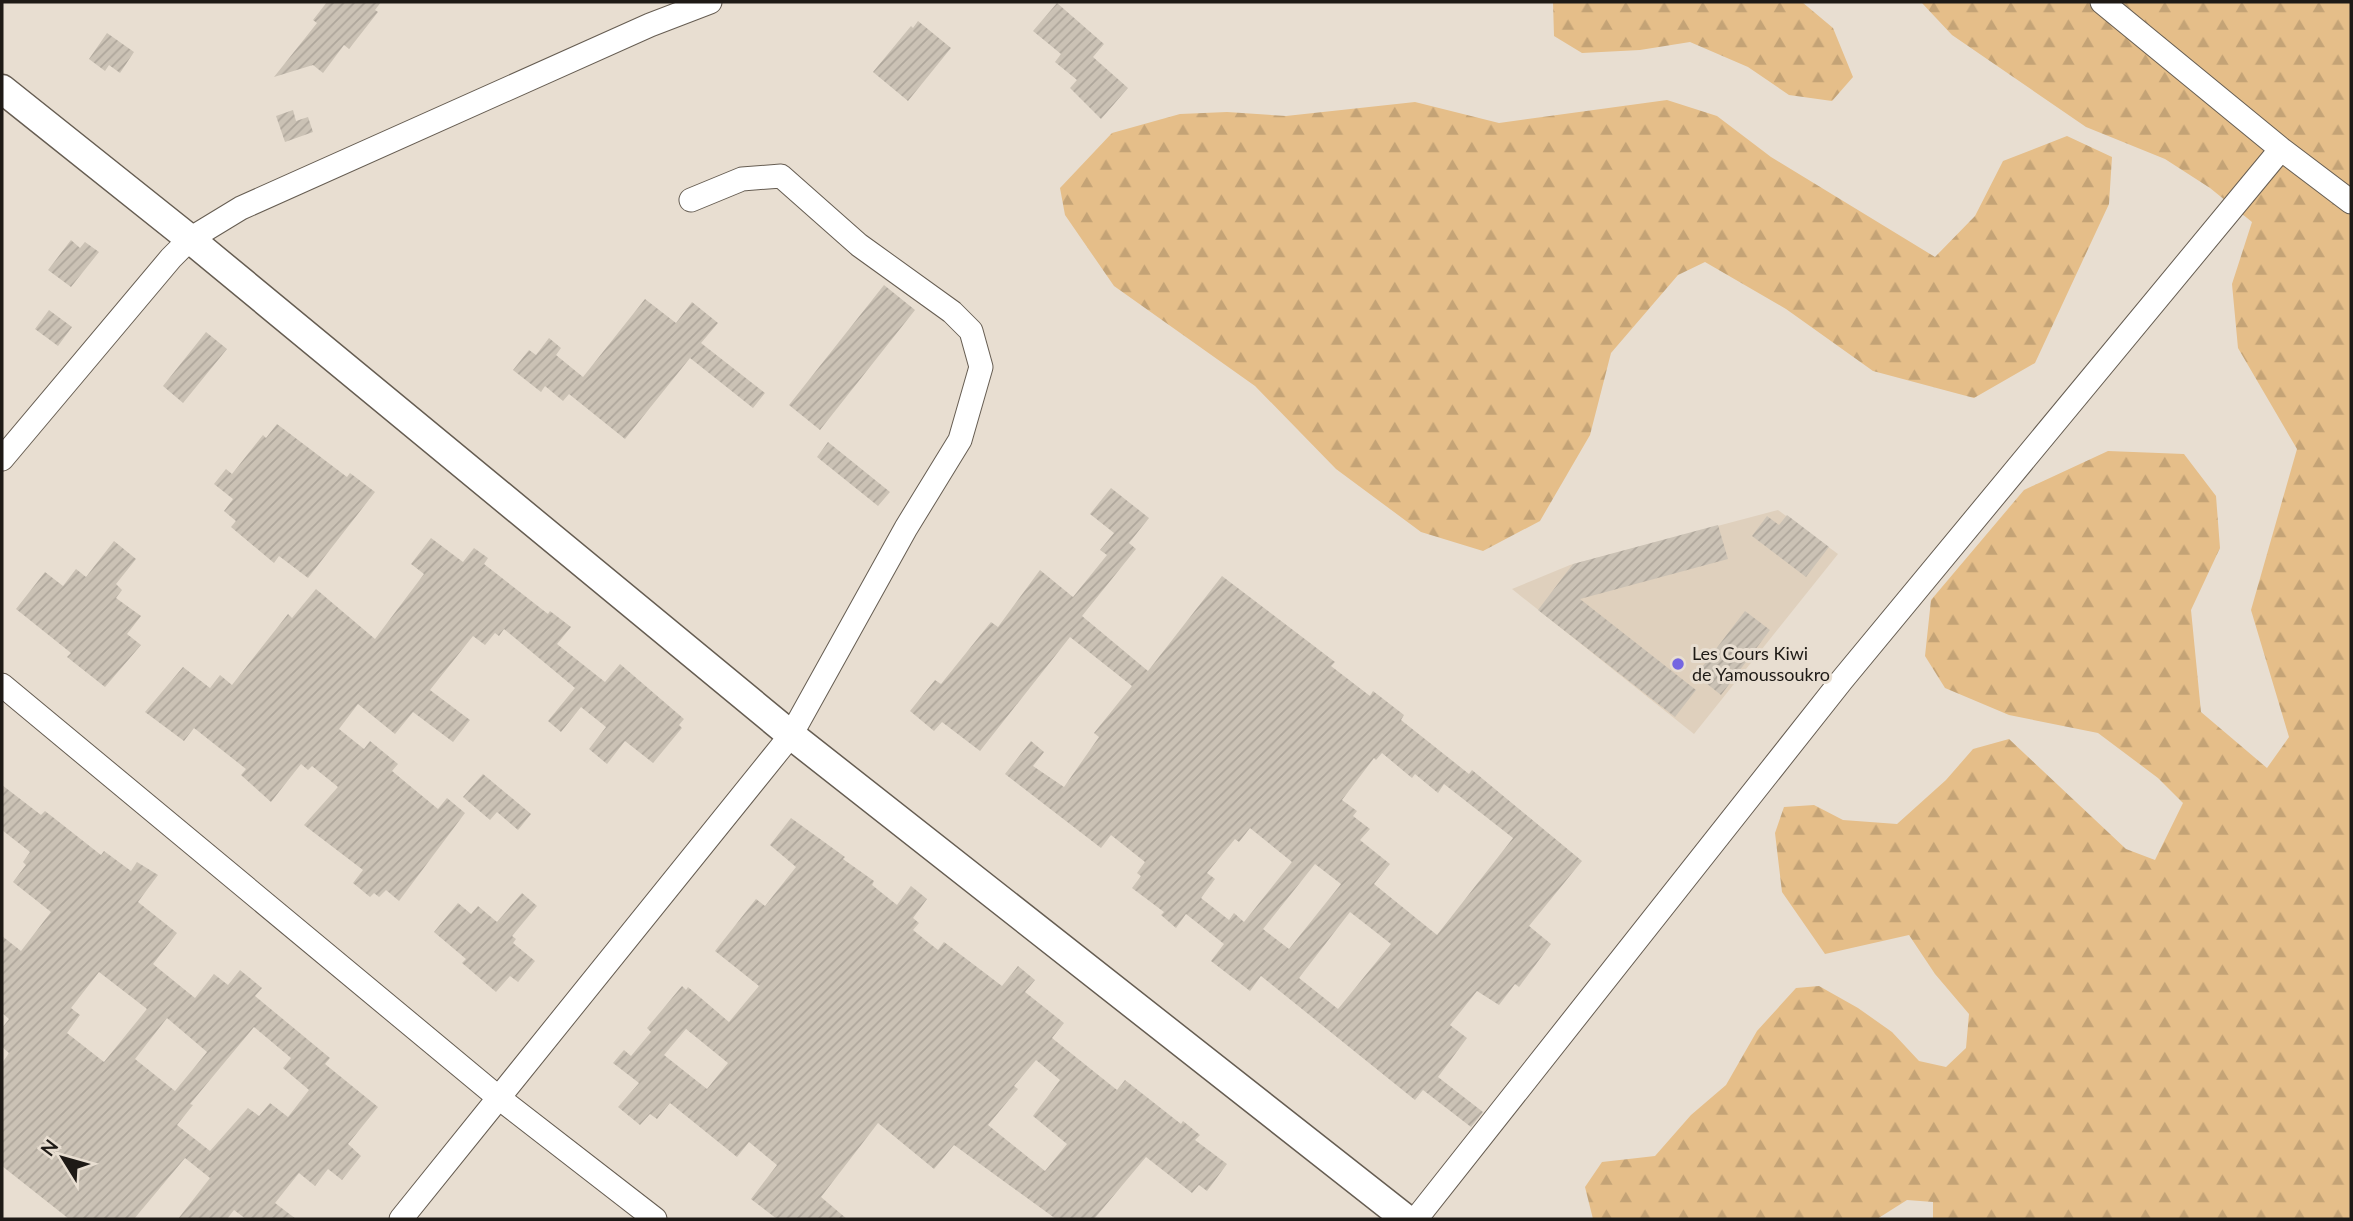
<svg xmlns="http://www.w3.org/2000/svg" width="2353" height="1221" font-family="Lato,sans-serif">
<defs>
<pattern id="forest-firs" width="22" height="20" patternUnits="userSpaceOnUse" patternTransform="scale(1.75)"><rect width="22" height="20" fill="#e5be89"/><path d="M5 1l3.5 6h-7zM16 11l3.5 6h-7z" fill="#c4a376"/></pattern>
<pattern id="building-hatch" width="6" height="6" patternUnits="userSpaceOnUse" patternTransform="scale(1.75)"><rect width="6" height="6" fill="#cbc2b5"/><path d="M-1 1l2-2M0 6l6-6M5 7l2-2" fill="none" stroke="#aea69b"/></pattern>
</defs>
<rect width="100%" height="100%" fill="#e8ded1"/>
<path fill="#dfd0bd" d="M1778,510L1838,554L1694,734L1512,589L1570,565Z"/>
<path fill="url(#forest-firs)" d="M1553,2H1802L1833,28L1853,77L1832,101L1789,95L1748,67L1690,42L1640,50L1582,53L1554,36Z
M1921,2H2351V1219H1933V1202L1907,1200L1877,1219H1593L1585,1187L1602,1162L1655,1156L1691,1115L1726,1085L1757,1031L1796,988L1819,986L1858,1008L1892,1032L1919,1061L1946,1067L1966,1048L1969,1014L1935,974L1909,935L1825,954L1782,892L1775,833L1784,807L1814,805L1843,820L1897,824L1946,780L1973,749L2009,739L2126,849L2155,860L2183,803L2158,778L2098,733L2009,715L1945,688L1925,656L1931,600L2024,490L2108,451L2184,454L2216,496L2220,548L2191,610L2201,712L2267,768L2289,737L2251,610L2297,449L2238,348L2232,284L2252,222L2210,188L2165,159L2086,127L1952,35Z
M1667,100L1717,116L1771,157L1935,257L1975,216L2003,161L2067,136L2112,157L2109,204L2035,363L1974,398L1873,371L1786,309L1705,262L1678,275L1611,353L1590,435L1540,521L1483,551L1421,532L1336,469L1255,386L1114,286L1065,215L1060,188L1112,133L1180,114L1227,112L1286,116L1415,102L1499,123Z"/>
<path fill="url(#building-hatch)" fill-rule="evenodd" d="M327,2H381L375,10L378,12L349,49L344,45L323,73L313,65L274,77L317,23L313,20Z
M1057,3L1104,44L1093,57L1128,88L1101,119L1070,88L1077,80L1055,62L1061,54L1033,31Z
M918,21L951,48L908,101L873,72L911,26L913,28Z
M107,33L134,52L120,73L109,65L105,71L89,59Z
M293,110L296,121L308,117L313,132L285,142L276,116Z
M71,240L80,248L85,242L99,252L71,287L48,270Z
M884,285L915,310L820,430L789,405Z
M645,299L676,323L692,302L718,323L701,343L765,393L753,408L690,358L625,439L569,394L563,401L545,386L541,392L513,370L529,350L536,355L549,338L561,348L556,355L583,377Z
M49,310L72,327L58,346L35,329Z
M206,332L227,349L183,403L163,386Z
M277,424L347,477L350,473L375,492L308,578L279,556L274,563L231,527L236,521L224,511L233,499L214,484L226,469L232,474L263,435L266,438Z
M828,442L890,492L878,506L817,457Z
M1111,488L1149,518L1129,543L1136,549L1082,616L1148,671L1222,576L1335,662L1331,666L1370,696L1373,691L1404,715L1401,720L1469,774L1472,770L1582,861L1529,926L1551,944L1519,987L1515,984L1499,1005L1477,991L1450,1025L1467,1038L1438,1077L1483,1112L1471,1127L1423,1090L1415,1100L1261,976L1250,991L1211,961L1224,944L1186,914L1176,928L1161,915L1164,912L1132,888L1141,876L1137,873L1145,862L1111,835L1101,848L1005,774L1031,741L1044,752L1033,766L1064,787L1099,737L1094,733L1132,686L1070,637L980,751L942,722L934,731L910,711L935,680L941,684L991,622L998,627L1040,570L1073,597L1107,555L1100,550L1114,533L1090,514ZM1382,753L1412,778L1415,774L1438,793L1444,784L1513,838L1437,935L1374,884L1390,864L1360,840L1370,829L1353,816L1357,811L1342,800L1374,758L1376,760ZM1250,828L1292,862L1244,922L1234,913L1229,920L1201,898L1215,879L1207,873L1235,839L1239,842ZM1315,864L1341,884L1289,949L1263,929ZM1350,912L1391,944L1338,1009L1299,978Z
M1787,515L1829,547L1806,577L1752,536L1767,516L1779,525Z
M1718,525L1728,559L1580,599L1696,690L1675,717L1538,610L1573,564Z
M431,538L463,562L474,548L488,558L484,564L548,614L550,611L571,627L557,644L605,682L620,664L684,719L679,725L682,728L653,763L625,741L607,764L589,749L606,727L581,707L561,732L548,721L575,688L504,629L499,636L495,633L485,645L473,636L430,690L470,720L453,742L413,712L395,734L358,704L339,729L364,749L370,741L398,764L392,771L438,809L447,798L465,813L399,901L386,890L379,897L374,893L370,897L353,883L363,870L304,825L338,787L312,766L308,770L301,764L271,802L241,775L246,769L194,728L184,741L145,712L183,667L210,688L220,675L232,685L288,614L292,618L316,589L375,639L424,574L411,564Z
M114,541L136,559L116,584L122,590L116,598L141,616L127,634L141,645L105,687L67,657L71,653L16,609L45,572L63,586L76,569L86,577Z
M1745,611L1770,630L1721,695L1696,675Z
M483,774L531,814L518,830L497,812L490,820L463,797Z
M2,785L41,815L45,811L101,855L104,851L131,871L137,862L158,875L138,902L177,933L153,964L195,998L214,974L228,985L240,970L262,988L255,996L330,1058L325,1064L378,1107L348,1144L361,1156L342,1180L328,1169L315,1186L299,1173L275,1203L296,1219H246L234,1210L227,1219H178L210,1178L185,1158L134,1219H69L2,1166V1063L9,1053L2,1047V1028L9,1019L2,1013V936L21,951L51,912L13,882L26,865L23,862L30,852L2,830ZM99,972L147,1009L104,1062L67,1033L80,1015L71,1008ZM167,1018L207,1052L175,1091L135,1059ZM254,1027L291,1058L283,1068L309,1090L288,1117L270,1103L259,1116L248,1108L210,1151L177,1125L193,1105L190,1104Z
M791,818L845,857L843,859L874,881L872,885L897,905L911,886L927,899L913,918L919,923L913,930L938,950L944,942L1002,986L1018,966L1035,980L1025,992L1064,1023L1052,1038L1117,1090L1125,1080L1181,1124L1183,1121L1200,1135L1195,1140L1227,1164L1207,1191L1199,1185L1192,1193L1146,1157L1094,1219H1056L954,1145L934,1169L878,1123L821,1197L847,1219H777L751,1199L777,1165L749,1142L737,1157L670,1103L657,1119L650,1114L640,1125L618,1107L639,1083L613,1063L624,1050L631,1056L651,1032L647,1028L682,986L686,990L688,987L729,1022L759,986L715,951L756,899L765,906L796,867L770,845ZM686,1029L728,1063L707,1089L664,1055ZM1036,1060L1060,1080L1033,1116L1067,1144L1045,1171L988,1125L1018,1089L1014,1086Z
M522,893L537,906L512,936L516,939L513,943L535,961L518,982L510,976L496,992L462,963L466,959L434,932L458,903L471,914L478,906L497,922Z"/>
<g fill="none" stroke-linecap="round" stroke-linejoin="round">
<defs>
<path id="minor" d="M2102,2L2281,149L2351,202
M2,459L171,258L190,239L241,208L650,25L710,2
M2,685L499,1098L655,1219
M401,1219L791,735L906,528L960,440L981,367L971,331L952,312L859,245L781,176L742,179L691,200
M1416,1219L1842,680L2281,149"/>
<path id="tertiary" d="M2,89L190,239L791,735L1406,1219"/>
</defs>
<use href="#minor" stroke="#665d52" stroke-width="25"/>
<use href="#tertiary" stroke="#665d52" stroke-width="31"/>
<use href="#minor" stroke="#fff" stroke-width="23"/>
<use href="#tertiary" stroke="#fff" stroke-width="28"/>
</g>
<circle fill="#7566e1" stroke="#e8ded1" stroke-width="2.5" cx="1678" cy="664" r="7"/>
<g text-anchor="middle" stroke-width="6" stroke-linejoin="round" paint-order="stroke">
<g font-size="18" fill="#1e1a16" stroke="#e8ded1" text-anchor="start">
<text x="1692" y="660">Les Cours Kiwi<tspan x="1692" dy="21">de Yamoussoukro</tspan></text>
</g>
</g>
<rect width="2353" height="1221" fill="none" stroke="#1e1a16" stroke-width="7"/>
<g transform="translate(63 1158) rotate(307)" stroke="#e8ded1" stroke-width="5" paint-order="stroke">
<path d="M0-5L12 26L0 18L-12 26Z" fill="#1e1a16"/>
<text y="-10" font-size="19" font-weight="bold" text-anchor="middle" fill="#1e1a16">N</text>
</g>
</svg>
